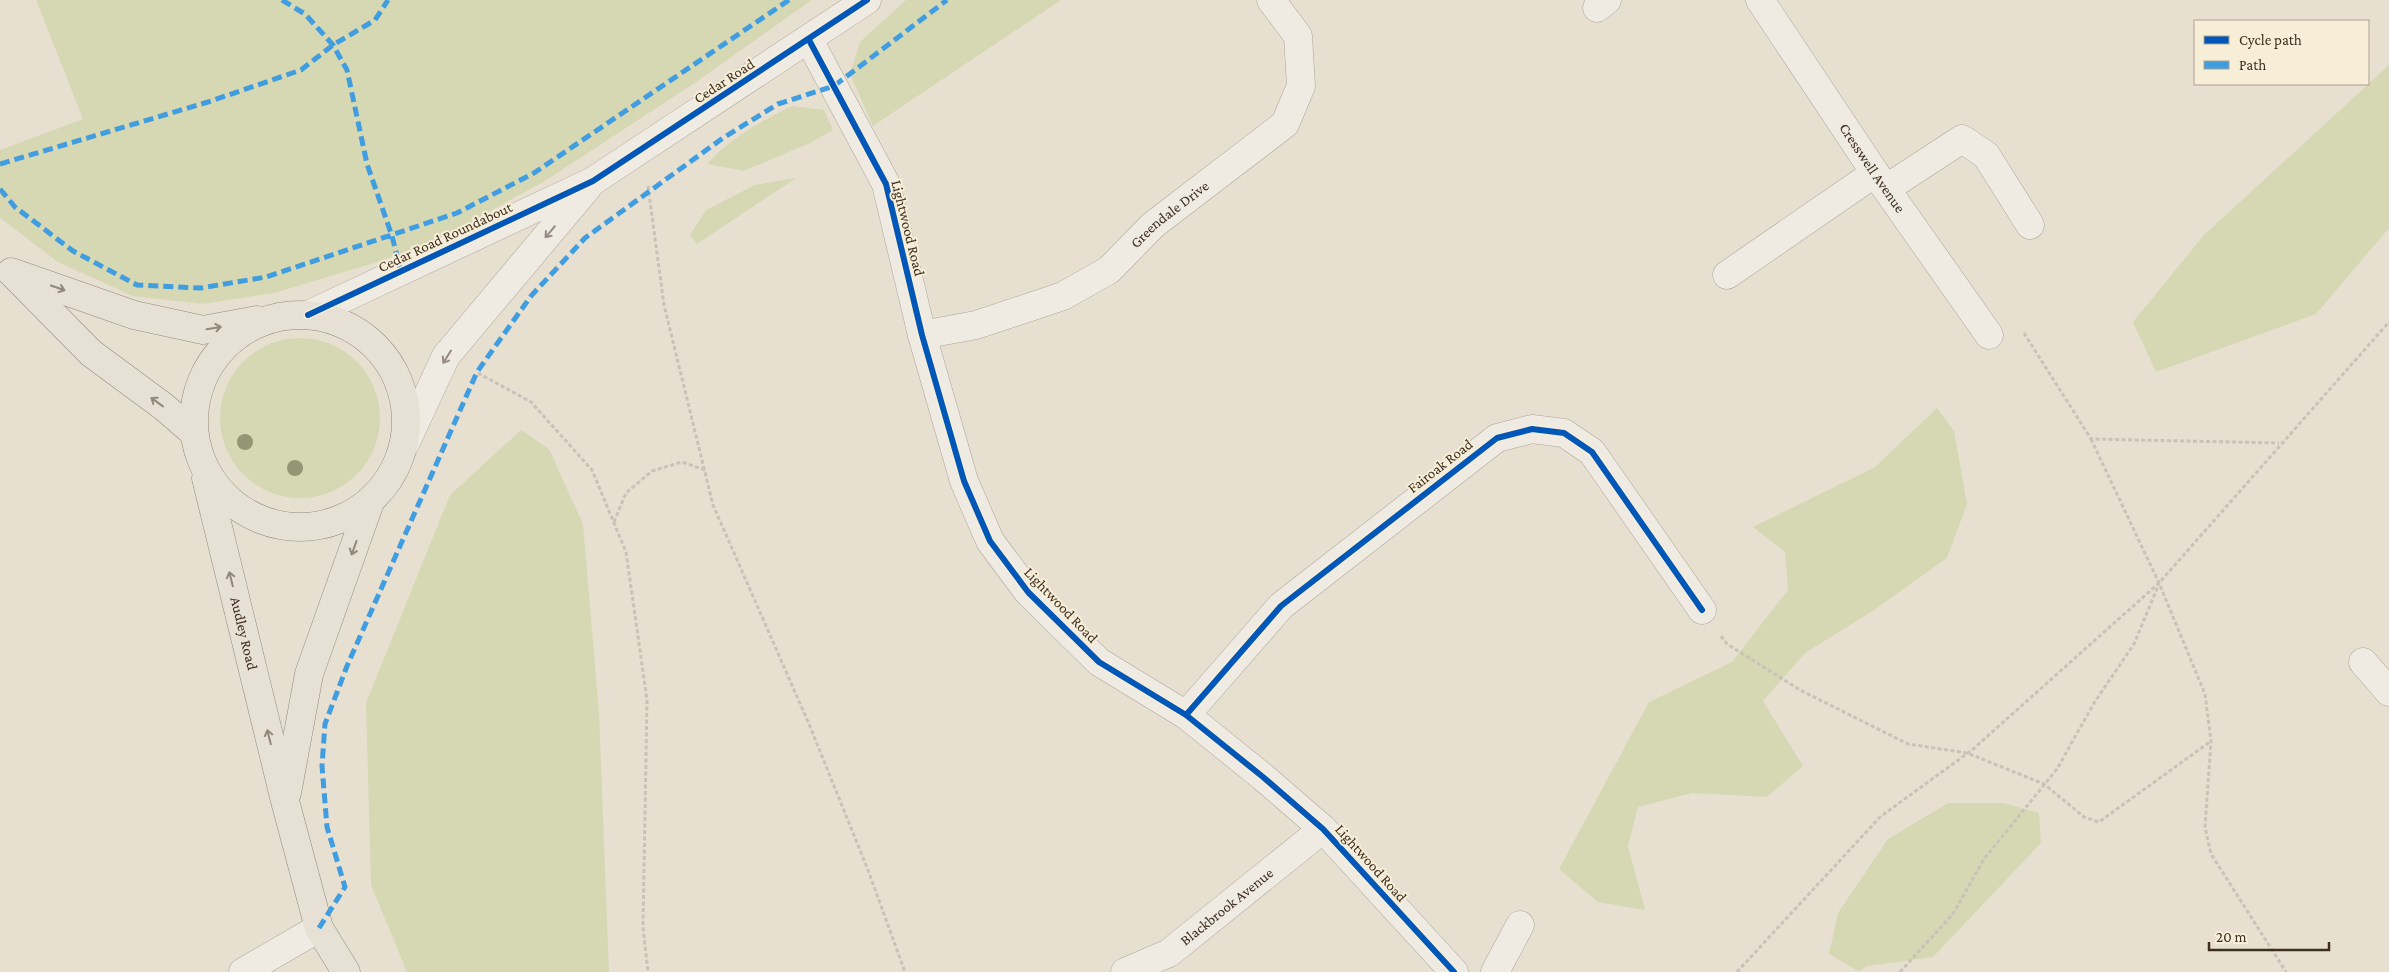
<svg xmlns="http://www.w3.org/2000/svg" width="2389" height="972" font-family="'Crimson Pro',serif">
<rect width="100%" height="100%" fill="#e7e0d1"/>
<path fill="#d6d7b3" d="M36,0H812L693,84L545,181L443,237L381,261L274,293L203,304L133,296L58,262L0,218V150L83,119Z
M906,0H1061L873,126L850,74L860,42Z
M2389,65V228L2316,314L2156,372L2133,322L2204,235Z
M792,106L824,110L833,130L810,143L744,171L707,164C730,138 761,121 792,106Z
M796,178L697,244L690,235L706,210L755,185Z
M220 418a80 80 0 1 1 160 0a80 80 0 1 1-160 0Z
M1937,408L1954,431L1967,504L1947,558L1874,610L1805,653L1763,701L1803,766L1767,797L1692,793L1638,807L1628,846L1645,910L1598,902L1559,869L1649,702L1732,662L1788,590L1785,552L1753,527L1875,467Z
M521,430L549,449L583,524L599,713L609,972H407L371,885L366,703L450,495Z
M1948,803H2003L2039,813L2041,843L1933,957L1868,966L1858,971L1829,954L1838,913L1888,839Z"/>
<g fill="none" stroke-linecap="round" stroke-linejoin="round">
<defs>
<g id="minor">
<path id="s1" d="M1760,0L1875,173L1989,335"/>
<path d="M1597,8L1607,0"/>
<path d="M809,40L886,184L922,335L964,481L990,541L1028,592L1099,662L1186,715L1263,777L1323,829L1454,972"/>
<path d="M1887,188L1962,139L1986,155L2030,225"/>
<path d="M1727,275L1875,173"/>
<path d="M308,315L593,181L867,0"/>
<path id="s2" d="M922,335L976,325L1063,296L1109,270L1153,225L1285,124L1301,86L1298,36L1271,0"/>
<path d="M405,444L446,356L587,188"/>
<path d="M2363,662L2389,692"/>
<path d="M1186,715L1281,606L1497,438L1532,429L1564,433L1592,452L1702,610"/>
<path d="M243,972L319,928"/>
<path id="s3" d="M1125,972L1169,953L1323,829"/>
<path d="M1495,972L1520,925"/>
</g>
<g id="major">
<path d="M11,272L134,315L203,330L257,320"/>
<path d="M15,276L91,353L164,407L194,433"/>
<circle cx="300" cy="421" r="106"/>
<path id="s4" d="M206,478L285,801L319,928L346,972"/>
<path d="M287,793L309,674L370,502"/>
</g>
</defs>
<use href="#minor" stroke="#ada599" stroke-width="29"/>
<use href="#major" stroke="#928b80" stroke-width="29"/>
<path stroke="#c8c2b9" stroke-width="3" stroke-dasharray="4 2.5" stroke-linecap="butt" d="M648,186L664,305L713,505L809,724L868,870L905,972
M2024,333L2091,439L2279,443
M478,373L531,402L592,470L626,552L647,700L643,927L648,972
M2091,439L2159,583L2205,694L2211,741L2205,827L2211,854L2286,972
M614,522L626,493L652,471L682,462L705,470
M1721,636L1727,644L1800,690L1908,744L1967,753L2044,784L2084,817L2099,822L2211,741
M1737,972L1880,817L1972,750L2159,583L2389,322
M1900,972L1953,914L1984,859L2057,769L2094,703L2134,644L2159,584"/>
<use href="#minor" stroke="#efebe3" stroke-width="28"/>
<use href="#major" stroke="#e6e1d4" stroke-width="28"/>
<path stroke="#3f9de0" stroke-width="5" stroke-dasharray="10 5" stroke-linecap="butt" d="M282,0L305,14L333,45L347,70L367,164L392,236L401,272
M0,164L208,102L301,70L333,45L375,20L388,0
M0,189L15,207L73,251L137,285L201,288L266,277L457,213L534,173L789,0
M319,928L345,887L327,827L322,766L325,724L347,666L477,372L531,296L585,238L723,138L778,104L834,86L947,0"/>
<defs>
<path id="cycleway" d="M809,40L886,184L922,335L964,481L990,541L1028,592L1099,662L1186,715L1263,777L1323,829L1454,972
M308,315L593,181L867,0
M1186,715L1281,606L1497,438L1532,429L1564,433L1592,452L1702,610"/>
</defs>
<use href="#cycleway" stroke="#f7eed8" stroke-width="9"/>
<use href="#cycleway" stroke="#0057b8" stroke-width="6"/>
</g>
<g fill="#929673">
<circle cx="245" cy="442" r="8"/>
<circle cx="295" cy="468" r="8"/>
</g>
<defs><path id="oneway-shaft" d="M-6 0H5M1.5-3L5.5 0L1.5 3" fill="none" stroke-width="1.6" stroke-linecap="round" stroke-linejoin="round" transform="scale(1.25)"/></defs>
<g stroke="#968c82">
<use href="#oneway-shaft" transform="translate(550 232) rotate(130)"/>
<use href="#oneway-shaft" transform="translate(447 357) rotate(122)"/>
</g>
<g stroke="#92887a">
<use href="#oneway-shaft" transform="translate(58 288) rotate(19)"/>
<use href="#oneway-shaft" transform="translate(214 328) rotate(-10)"/>
<use href="#oneway-shaft" transform="translate(157 402) rotate(-144)"/>
<use href="#oneway-shaft" transform="translate(354 548) rotate(110)"/>
<use href="#oneway-shaft" transform="translate(231 579) rotate(-104)"/>
<use href="#oneway-shaft" transform="translate(269 737) rotate(-104)"/>
</g>
<g text-anchor="middle" stroke-width="4" stroke-linejoin="round" paint-order="stroke">
<g font-size="15" fill="#3d2e20" stroke="#f7eed8">
<text transform="translate(724 81) rotate(-33)" y="5">Cedar Road</text>
<text dy="5" stroke="none"><textPath href="#s1" startOffset="202">Cresswell Avenue</textPath></text>
<text dy="5" stroke="none"><textPath href="#s2" startOffset="282">Greendale Drive</textPath></text>
<text transform="translate(908 228) rotate(76)" y="5">Lightwood Road</text>
<text transform="translate(445 237) rotate(-25)" y="5">Cedar Road Roundabout</text>
<text transform="translate(1440 466) rotate(-38)" y="5">Fairoak Road</text>
<text transform="translate(1061 605) rotate(46)" y="5">Lightwood Road</text>
<text dy="5" stroke="none"><textPath href="#s4" startOffset="160">Audley Road</textPath></text>
<text transform="translate(1371 863) rotate(48)" y="5">Lightwood Road</text>
<text dy="5" stroke="none"><textPath href="#s3" startOffset="122">Blackbrook Avenue</textPath></text>
</g>
</g>
<rect x="2194" y="20" width="175" height="65" fill="#f7eed8" stroke="#ada18e"/>
<rect x="2204" y="36" width="25" height="8" fill="#0057b8" stroke="#ada18e"/>
<text x="2239" y="45" font-size="15" fill="#3d2e20">Cycle path</text>
<rect x="2204" y="61" width="25" height="8" fill="#3f9de0" stroke="#ada18e"/>
<text x="2239" y="70" font-size="15" fill="#3d2e20">Path</text>
<path d="M2209 942v8h120v-8" fill="none" stroke="#3d2e20" stroke-width="2.5"/>
<text x="2216" y="942" font-size="15" fill="#3d2e20" stroke="#f7eed8" stroke-width="4" paint-order="stroke">20 m</text>
</svg>
